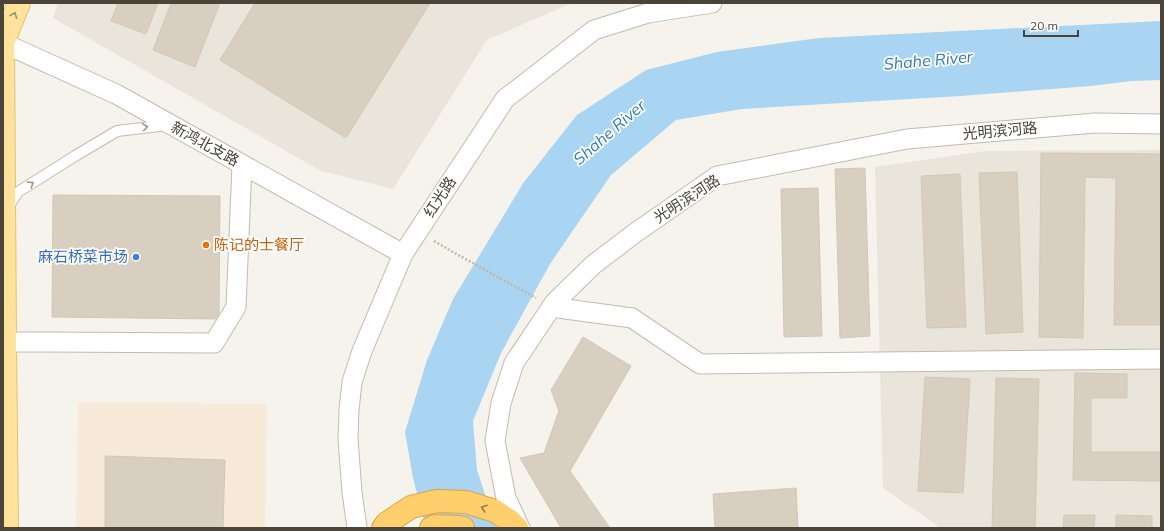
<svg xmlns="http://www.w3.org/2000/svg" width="1164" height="531" font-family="Mulish,'Noto Sans SC',sans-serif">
<rect width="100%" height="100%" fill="#f6f3ec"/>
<path fill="#eae5da" d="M58,3H572L487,40L393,189L321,171L53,18Z
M1161,150V528H941L883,488L875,167L985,151Z"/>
<path fill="#f7ead8" d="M78,402L267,404L265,528H76Z"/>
<path fill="#a9d4f2" d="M1161,21V80L1131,81L1091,86L961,96L742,109L676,120L611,175L550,264L501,353L473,421L477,470L496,528H426L413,478L405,432L427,360L453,299L524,182L577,115L646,70L717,52L819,38Z"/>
<path fill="#d8cfc1" stroke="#d3c7b4" d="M118,3H158L146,34L111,21Z
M171,3H220L195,67L153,50Z
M255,3H430L346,138L220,60Z
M1041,153L1161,154V325H1114L1116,178L1085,177L1083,338L1039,337Z
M865,168L870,336L840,338L835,169Z
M1017,172L1023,332L986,334L979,173Z
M960,174L966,327L927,328L921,176Z
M818,188L822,336L784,337L781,189Z
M53,195L220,196L219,319L52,317Z
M583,337L631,366L570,471L610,528H561L520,458L544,453L559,411L551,390Z
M1075,373L1127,374V398H1091V452H1161V481L1073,480Z
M925,377L970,379L963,493L918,491Z
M996,378L1039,379L1035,528H992Z
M105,456L225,460L223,528H105Z
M796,488L798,528H715L713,494Z
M1064,515H1095L1094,528H1063Z
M1116,515L1152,516V528H1116Z"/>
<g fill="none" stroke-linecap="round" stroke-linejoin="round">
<defs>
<path id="lane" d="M8,207L18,192L75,156L117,131L168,125"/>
<path id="street" d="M3,43L116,94L403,254
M551,307L632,318L700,364L1161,359
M5,342H47L214,343L236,307L242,165
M357,528L352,492L348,439L349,410L352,382L362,351L403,254L505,99L594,30L648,13L712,3
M520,528L506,498L495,441L501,403L514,363L555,302L593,265L635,233L717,176L907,139L1095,123L1161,124"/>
<path id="primary" d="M7,528L5,342L3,43L19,3"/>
<path id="highway" d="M383,528L387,523L411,507L437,501L466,502L495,511L510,521L517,528
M431,528L435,526L459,527L463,528"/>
</defs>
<use href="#lane" stroke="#c2bbae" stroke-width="12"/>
<use href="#street" stroke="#c2bbae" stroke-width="21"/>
<use href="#primary" stroke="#e6c16a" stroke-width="24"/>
<use href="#highway" stroke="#e0a43c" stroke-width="24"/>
<path stroke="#c4b79f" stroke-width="2.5" stroke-dasharray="2 2" stroke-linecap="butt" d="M434,241L460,256L536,298"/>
<use href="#lane" stroke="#fff" stroke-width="10"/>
<use href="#street" stroke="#fff" stroke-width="19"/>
<use href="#primary" stroke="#ffe39c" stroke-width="22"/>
<use href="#highway" stroke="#ffcf6e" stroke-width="22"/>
</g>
<defs><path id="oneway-chevron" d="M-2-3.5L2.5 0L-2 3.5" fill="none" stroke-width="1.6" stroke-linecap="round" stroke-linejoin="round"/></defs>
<use stroke="#9c8c66" href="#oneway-chevron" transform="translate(14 15) rotate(-69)"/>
<g stroke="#9c9892">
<use href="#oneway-chevron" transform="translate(145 127) rotate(-7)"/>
<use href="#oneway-chevron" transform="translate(31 184) rotate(-33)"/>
</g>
<use stroke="#937c4e" href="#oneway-chevron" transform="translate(484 508) rotate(-162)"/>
<circle fill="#e8710a" stroke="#fff" stroke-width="1.5" cx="206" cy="245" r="4"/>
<circle fill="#3f7fe0" stroke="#fff" stroke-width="1.5" cx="136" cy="257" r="4"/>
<g text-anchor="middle" stroke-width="3.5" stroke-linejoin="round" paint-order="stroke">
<g font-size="15" fill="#4b4439" stroke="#fff">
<text transform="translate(1000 131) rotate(-5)" y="5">光明滨河路</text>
<text transform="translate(205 144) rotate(29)" y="5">新鸿北支路</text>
<text transform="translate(440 197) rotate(-57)" y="5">红光路</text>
<text transform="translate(687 199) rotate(-33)" y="5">光明滨河路</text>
</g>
<g font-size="15" fill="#c56008" stroke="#fff" text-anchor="start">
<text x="214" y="250">陈记的士餐厅</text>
</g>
<g font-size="15" fill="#366cbe" stroke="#fff" text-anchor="end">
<text x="128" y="262">麻石桥菜市场</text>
</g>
<g font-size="16" font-style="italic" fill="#2e7ab2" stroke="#fff">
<text transform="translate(928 60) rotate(-5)" y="6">Shahe River</text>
<text transform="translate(609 132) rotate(-41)" y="6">Shahe River</text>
</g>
</g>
<rect width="1164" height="531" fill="none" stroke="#4b4439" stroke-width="8"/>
<path d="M1024 30v6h54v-6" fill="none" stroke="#4b4439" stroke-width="2"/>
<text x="1030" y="30" font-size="12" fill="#4b4439" stroke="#ffffff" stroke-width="3" paint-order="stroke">20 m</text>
</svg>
